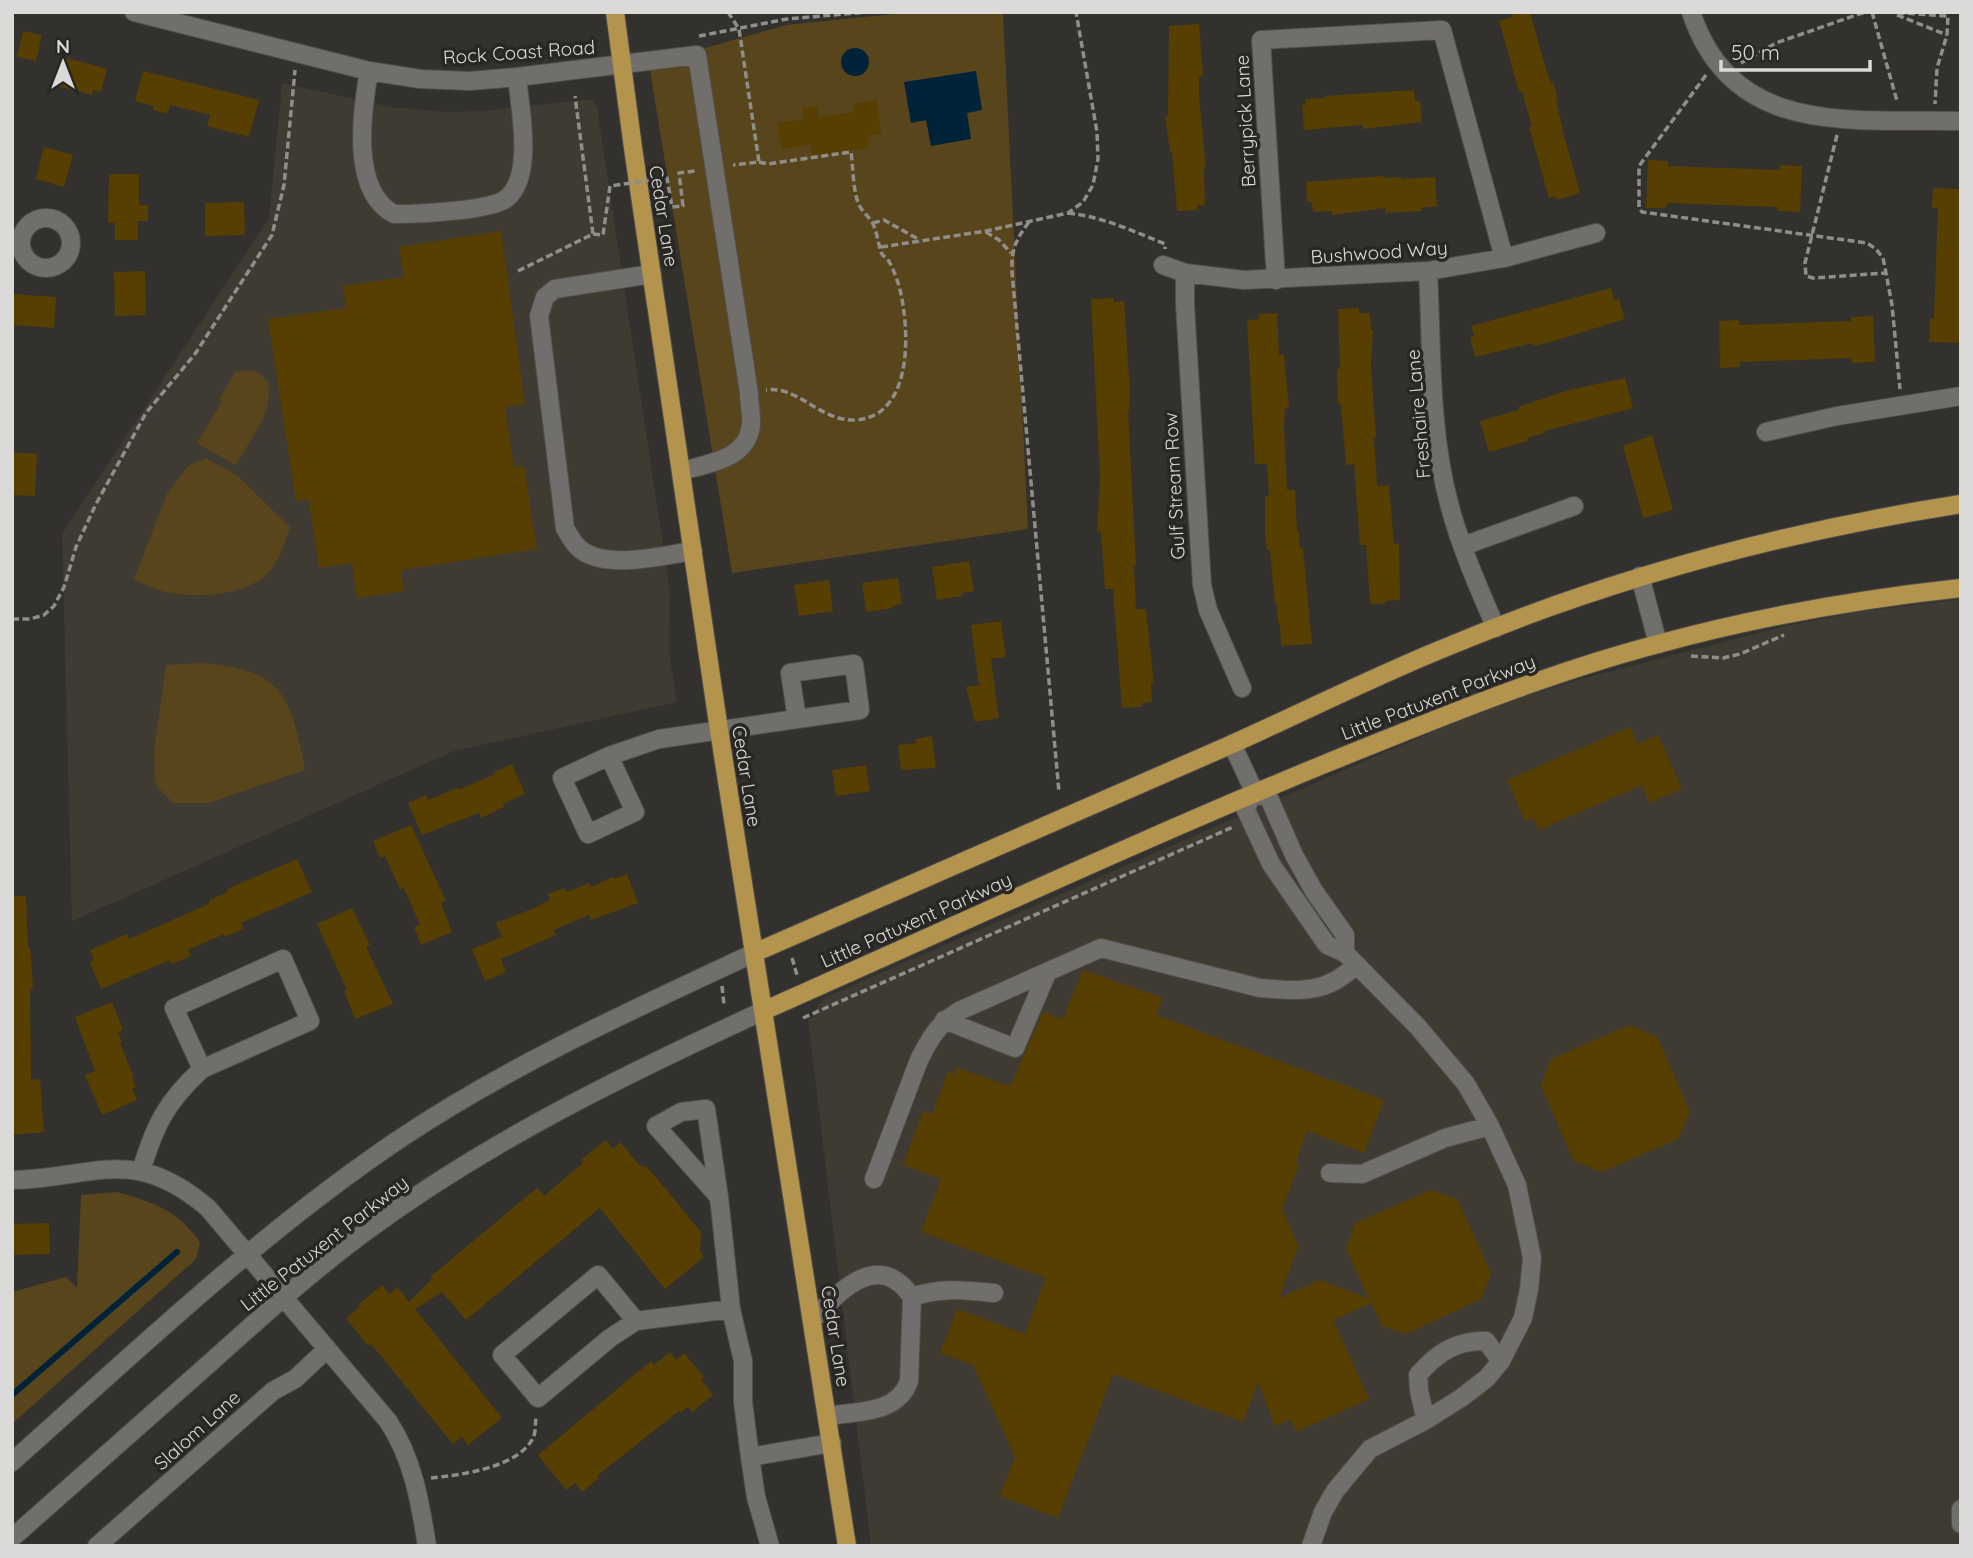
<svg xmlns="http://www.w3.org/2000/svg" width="1973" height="1558" font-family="Quicksand,sans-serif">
<rect width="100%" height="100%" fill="#32312e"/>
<path fill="#3f3b33" d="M282,83L391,107L444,112L482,111L592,99L597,107L670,592L669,651L677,702L454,751L72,921L62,534L269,218Z
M1961,599V1546H871L808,1019L813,1017L817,1007L826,997L1459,720L1519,698L1589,677L1782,627L1858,612Z"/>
<path fill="#59451b" d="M914,12H1003L1028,529L732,573L649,64L786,25Z
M254,370L268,381C274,413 251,439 235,465L197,443L222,402L219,400L235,372Z
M206,458L238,476L290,527C285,543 280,559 269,572C248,596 188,600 159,590C150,587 142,583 134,579L167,494L189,465Z
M201,663C283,669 291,696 305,770L208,803H173L155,784L154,751L166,665Z
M116,1192C154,1202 177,1210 200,1242L196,1259L12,1424V1292L66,1277L77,1288L81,1195Z"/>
<path fill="#002339" d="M841 62a14 14 0 1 1 28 0a14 14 0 1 1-28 0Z
M976,71L982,110L967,113L971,139L931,146L926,120L911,123L904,82Z"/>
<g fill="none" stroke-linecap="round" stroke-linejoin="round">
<path stroke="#002339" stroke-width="6" d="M12,1395L177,1252"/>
</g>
<path fill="#573f01" d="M1511,12H1530L1545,66L1551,83L1553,82L1558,99L1556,100L1564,136L1580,193L1557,200L1556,196L1549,198L1529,127H1532L1522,91L1519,92L1499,21L1513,17Z
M1199,24L1203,76L1199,77V95L1206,168H1204L1205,205H1197V210L1177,211L1172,152H1170L1165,116H1168L1169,26Z
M23,31L42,35L36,61L17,57Z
M67,58L107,69L101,92L93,90L92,95L60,87Z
M143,71L259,100L249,137L207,126L210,115L170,105L167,114L153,110V106L135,101Z
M1414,90L1415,101H1420L1422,122L1363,129V125L1304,130L1302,105H1306L1305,99L1325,98V96Z
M877,100L881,134L867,136L869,148L812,156L811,145L782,149L778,123L804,119L802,108L817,106L819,117L854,112L853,104Z
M44,147L73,155L64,187L36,179Z
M1648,160L1668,161V166L1780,170V165L1802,166L1800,212L1778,211V207L1667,203L1666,208H1646Z
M109,174H139V205H148V221H138V240H115V223H108Z
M1383,176V178L1401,177L1402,179L1435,177L1437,206L1421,208L1422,211L1386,213L1385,208L1332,215V211L1313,212L1312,202H1307L1306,182Z
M1933,188L1961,189V343L1929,342L1930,319H1934L1938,208H1932Z
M244,202L245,235L205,236V203Z
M501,231L525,404L505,407L514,467L524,466L537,549L401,570L404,591L357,598L352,563L319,568L309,499L296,501L268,319L346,308L343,286L404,277L399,247Z
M145,271L146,315L115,316L114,272Z
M1611,288L1614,300L1619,299L1625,319L1551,342L1533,346V343L1475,357L1470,337L1474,336L1471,326Z
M12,294L56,297L54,328L12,325Z
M1113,298V302L1124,301L1130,392L1129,411H1128L1136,566H1134L1136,609H1146L1154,684H1151L1152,702L1142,703V707L1122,708L1113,589H1105L1101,531L1097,532L1100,477L1091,299Z
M1359,308V313H1370L1371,330H1373L1371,367L1376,438H1374L1377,486L1389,485L1394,544L1399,543L1400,600L1385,601V604H1370L1366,545H1360L1354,464L1346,465L1341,404H1338L1337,369H1340L1338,309Z
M1277,313L1279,355H1284L1289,408H1285L1284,426L1287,490H1295L1297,532H1299L1300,549L1303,548L1312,644L1281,646L1280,623H1278L1277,605H1275L1270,550H1267L1265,534V496H1269L1267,464H1255L1247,320L1259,319V314Z
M1873,316L1875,362L1852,363V358L1740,362V367L1720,368L1719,321L1739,320V325L1851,321V317Z
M1625,378L1633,408L1545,431V433L1527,438L1528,441L1489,452L1480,421L1519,410L1518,407L1569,390Z
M1652,435L1673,510L1643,518L1623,446Z
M12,452L37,454L35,496L12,495Z
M969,561L974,591L962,593V596L937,600L932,567Z
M898,578L902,604L892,606L893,608L866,612L862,583Z
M829,580L833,611L799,616L794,585Z
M1001,621L1006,657L991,659L999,718L975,722L966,687L979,685L971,625Z
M1630,727L1637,744L1658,735L1682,789L1649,803L1642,785L1539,830L1533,818L1525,821L1507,780Z
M932,736L936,768L901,770L898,745L916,743L915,739Z
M512,764L525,794L503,804L504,807L481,818L479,813L422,835L408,803L426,795L428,800L457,788L458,790L495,774L494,772Z
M866,765L870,791L836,796L832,770Z
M411,825L446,901L441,903L452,932L421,945L414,927L420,925L404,888L400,889L385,856L380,858L373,841Z
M297,859L312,892L241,923L244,929L225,937L224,934L188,950L191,956L172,964L170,960L101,989L90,963L94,960L90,950L127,934L129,939L202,907L210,903L209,900L228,892L227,889Z
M627,874L638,903L591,920L589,915L554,930L556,935L501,959L506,972L485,981L472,949L502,937L496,923L532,909L550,900L548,894L565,888L567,892L589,883L591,887L613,877L614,879Z
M12,896H26L28,947L30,946L33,988L30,989L31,1080L40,1079L44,1132L12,1135Z
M352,908L370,945L366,947L393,1004L355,1019L344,991L347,990L317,924Z
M1083,970L1163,998L1156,1015L1384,1100L1364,1153L1307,1131L1296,1162L1299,1164L1282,1209L1298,1246L1279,1298L1320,1280L1369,1299L1346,1249L1355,1223L1431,1190L1457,1199L1491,1273L1481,1299L1406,1334L1382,1326L1371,1303L1333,1320L1369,1399L1296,1432L1291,1419L1275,1426L1258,1381L1243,1422L1113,1374L1058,1518L1000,1496L1015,1457L973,1365L940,1353L957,1309L1025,1334L1046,1278L921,1232L941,1179L903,1165L923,1111L932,1114L948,1072L955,1074L957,1068L1010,1086L1043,1012L1063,1019Z
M112,1002L123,1030L118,1032L122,1042L120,1043L134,1078H132L136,1088L132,1089L137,1100L102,1115L85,1075L95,1071L75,1017Z
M1629,1025L1657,1037L1690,1112L1678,1139L1601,1172L1574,1161L1541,1086L1551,1059Z
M605,1140L613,1149L620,1142L640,1166L647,1167L660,1182L701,1232L700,1252L704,1257L665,1289L600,1208L466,1320L442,1292L415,1309L502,1418L468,1445L462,1437L453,1444L371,1344L368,1346L346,1318L360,1307L358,1305L382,1285L389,1294L397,1287L409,1302L432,1279L430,1277L537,1188L544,1196L583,1163L581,1160Z
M49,1223L50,1254L12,1255V1224Z
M670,1352L676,1360L684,1353L704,1377L701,1379L713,1395L692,1412L688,1407L680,1413L679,1411L597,1476L599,1478L582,1492L575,1483L566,1490L538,1455L651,1361L654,1365Z"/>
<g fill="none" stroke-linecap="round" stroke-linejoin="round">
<defs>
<path id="minor" d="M134,12L369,71L420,79L470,81L517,77L697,55L749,393C749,404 752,416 751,426C746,460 709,463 682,471
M1691,12C1733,139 1854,118 1961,121
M369,71C362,111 350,191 394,214C416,214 492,211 507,198C534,176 520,108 517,77
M21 243a25 25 0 1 1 50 0a25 25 0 1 1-50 0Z
M1163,265L1185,273L1244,280L1428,271L1504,258L1596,233
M1428,271C1432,349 1429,431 1450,507C1461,548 1479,589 1496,628
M1185,273V305L1202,585L1208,610L1242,688
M652,274L555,289L545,297L539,316L565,528C571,539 577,550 590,555C618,567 664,555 693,551
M1276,280L1261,40L1442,30L1504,258
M1766,432L1837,416L1961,396
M1463,546L1574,506
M1640,576L1658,644
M1232,744L1255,793
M609,756L635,812L588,834L562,778L609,756L659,739L797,719L790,673L854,664L860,710L797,719
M944,1020L1015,1048L1047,973
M141,1171C155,1125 166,1102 202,1069L174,1008L283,959L310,1021L202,1069
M1330,1173L1362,1174L1445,1138L1490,1126
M874,1179L919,1060C930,1038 939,1023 959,1011L1101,948L1260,988C1300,991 1325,995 1356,965
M12,1180C96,1178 133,1144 208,1208L388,1421C413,1459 420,1501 427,1546
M719,1197L656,1126L681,1112L706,1109L719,1197L731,1309L743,1361V1402L750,1457L756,1497L770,1546
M912,1297C940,1287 965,1290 994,1293
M812,1320C839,1292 878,1248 912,1297L909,1381C898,1414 857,1411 827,1416
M636,1321L598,1275L502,1355L538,1398L610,1338L636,1321L731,1309
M1426,1420L1419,1391L1418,1375C1437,1353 1456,1340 1486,1341L1501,1361
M750,1457L832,1443
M12,1462C137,1351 259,1234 398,1140C510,1065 632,1010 754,953
M1961,1509V1524
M12,1538C78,1479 145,1421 211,1362C261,1317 311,1272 365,1232C488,1141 624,1075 763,1011
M97,1546L273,1391L295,1379L327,1349
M1311,1546L1323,1512L1335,1491L1370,1449L1426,1420L1461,1398L1487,1378L1501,1361L1523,1318L1529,1289L1532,1258L1517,1185L1490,1126L1466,1084L1418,1027L1345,953L1327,945L1271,864L1245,808L1255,793L1269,798L1294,855L1314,891L1345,935V953"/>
<path id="major" d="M615,12L633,148L719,730L847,1546
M754,953C912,883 1071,814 1230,745C1299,714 1367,680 1437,651C1605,580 1781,532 1961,504
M763,1011C951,928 1137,841 1327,763C1436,719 1544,674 1658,644C1757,617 1859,599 1961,588"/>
</defs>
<use href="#minor" stroke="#504f4c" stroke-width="20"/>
<use href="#major" stroke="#504f4c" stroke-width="20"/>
<path stroke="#8f8e8b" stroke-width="3.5" stroke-dasharray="7 3.5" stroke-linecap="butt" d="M728,12L739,29L759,162L733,165
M1872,12L1897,101
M1887,12L1948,16L1947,35L1937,68L1935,104
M1897,15L1947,35
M699,36L787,19L868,12
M1741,63L1776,43L1865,12
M1706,75L1639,166V208L1642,212L1867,243L1876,249L1883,258L1886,273L1892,305L1900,389
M1837,135L1805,263L1806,276L1813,278L1886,273
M759,162L768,164L851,152C853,166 853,192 859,205C862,211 868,216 872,222C877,231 878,243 881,252C884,259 884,254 888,260C893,268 898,281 900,290C910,331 913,416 856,420C820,422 798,385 766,390
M1068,213C1103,217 1133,231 1165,244V249
M1029,222C1016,239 1011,250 1012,272L1059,792
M873,223L884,220L918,239
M986,232L999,240L1011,253
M881,247L986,231L1068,213L1083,202L1093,185L1098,159L1097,132L1076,12
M518,271L593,234L575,96
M12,619H30L44,615L54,606L64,587L76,547L96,504L146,413L195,354L272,235L284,185L295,70
M1691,656L1723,658L1740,654L1784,635
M792,958L797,975
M722,986L724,1005
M803,1018L1233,827
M431,1478C460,1475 518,1468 533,1438C536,1433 535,1423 536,1416"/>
<use href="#minor" stroke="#716f6c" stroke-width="18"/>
<use href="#major" stroke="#b4944c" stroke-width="18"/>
<path stroke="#8f8e8b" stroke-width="3.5" stroke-dasharray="7 3.5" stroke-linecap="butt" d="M593,234L603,235L610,186L667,178L672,207L683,206L679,173L695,171"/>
</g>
<g text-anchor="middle" stroke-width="7" stroke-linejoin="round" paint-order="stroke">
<g font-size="19" fill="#dbdad8" stroke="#282724">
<text transform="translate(519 52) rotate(-4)" y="7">Rock Coast Road</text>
<text transform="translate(1245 121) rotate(-93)" y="7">Berrypick Lane</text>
<text transform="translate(664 216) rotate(81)" y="7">Cedar Lane</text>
<text transform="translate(1379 252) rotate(-4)" y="7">Bushwood Way</text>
<text transform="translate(1418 414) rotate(-95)" y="7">Freshaire Lane</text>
<text transform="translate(1174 486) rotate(-93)" y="7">Gulf Stream Row</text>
<text transform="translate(1438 697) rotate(-21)" y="7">Little Patuxent Parkway</text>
<text transform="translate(747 776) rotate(81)" y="7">Cedar Lane</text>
<text transform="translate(916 920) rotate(-24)" y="7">Little Patuxent Parkway</text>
<text transform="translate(324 1243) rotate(-38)" y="7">Little Patuxent Parkway</text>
<text transform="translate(836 1336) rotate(81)" y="7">Cedar Lane</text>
<text transform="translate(197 1430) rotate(-42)" y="7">Slalom Lane</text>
</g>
</g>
<rect width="1973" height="1558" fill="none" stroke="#dbdad8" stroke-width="28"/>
<g transform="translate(63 63)" stroke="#282724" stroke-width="5" paint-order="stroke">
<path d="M0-5L12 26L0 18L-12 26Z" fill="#dbdad8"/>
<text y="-10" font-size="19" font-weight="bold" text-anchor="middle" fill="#dbdad8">N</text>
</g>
<path d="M1721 60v10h149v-10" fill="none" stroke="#dbdad8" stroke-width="3.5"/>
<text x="1731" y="60" font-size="21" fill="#dbdad8" stroke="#282724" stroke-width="5" paint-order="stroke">50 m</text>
</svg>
